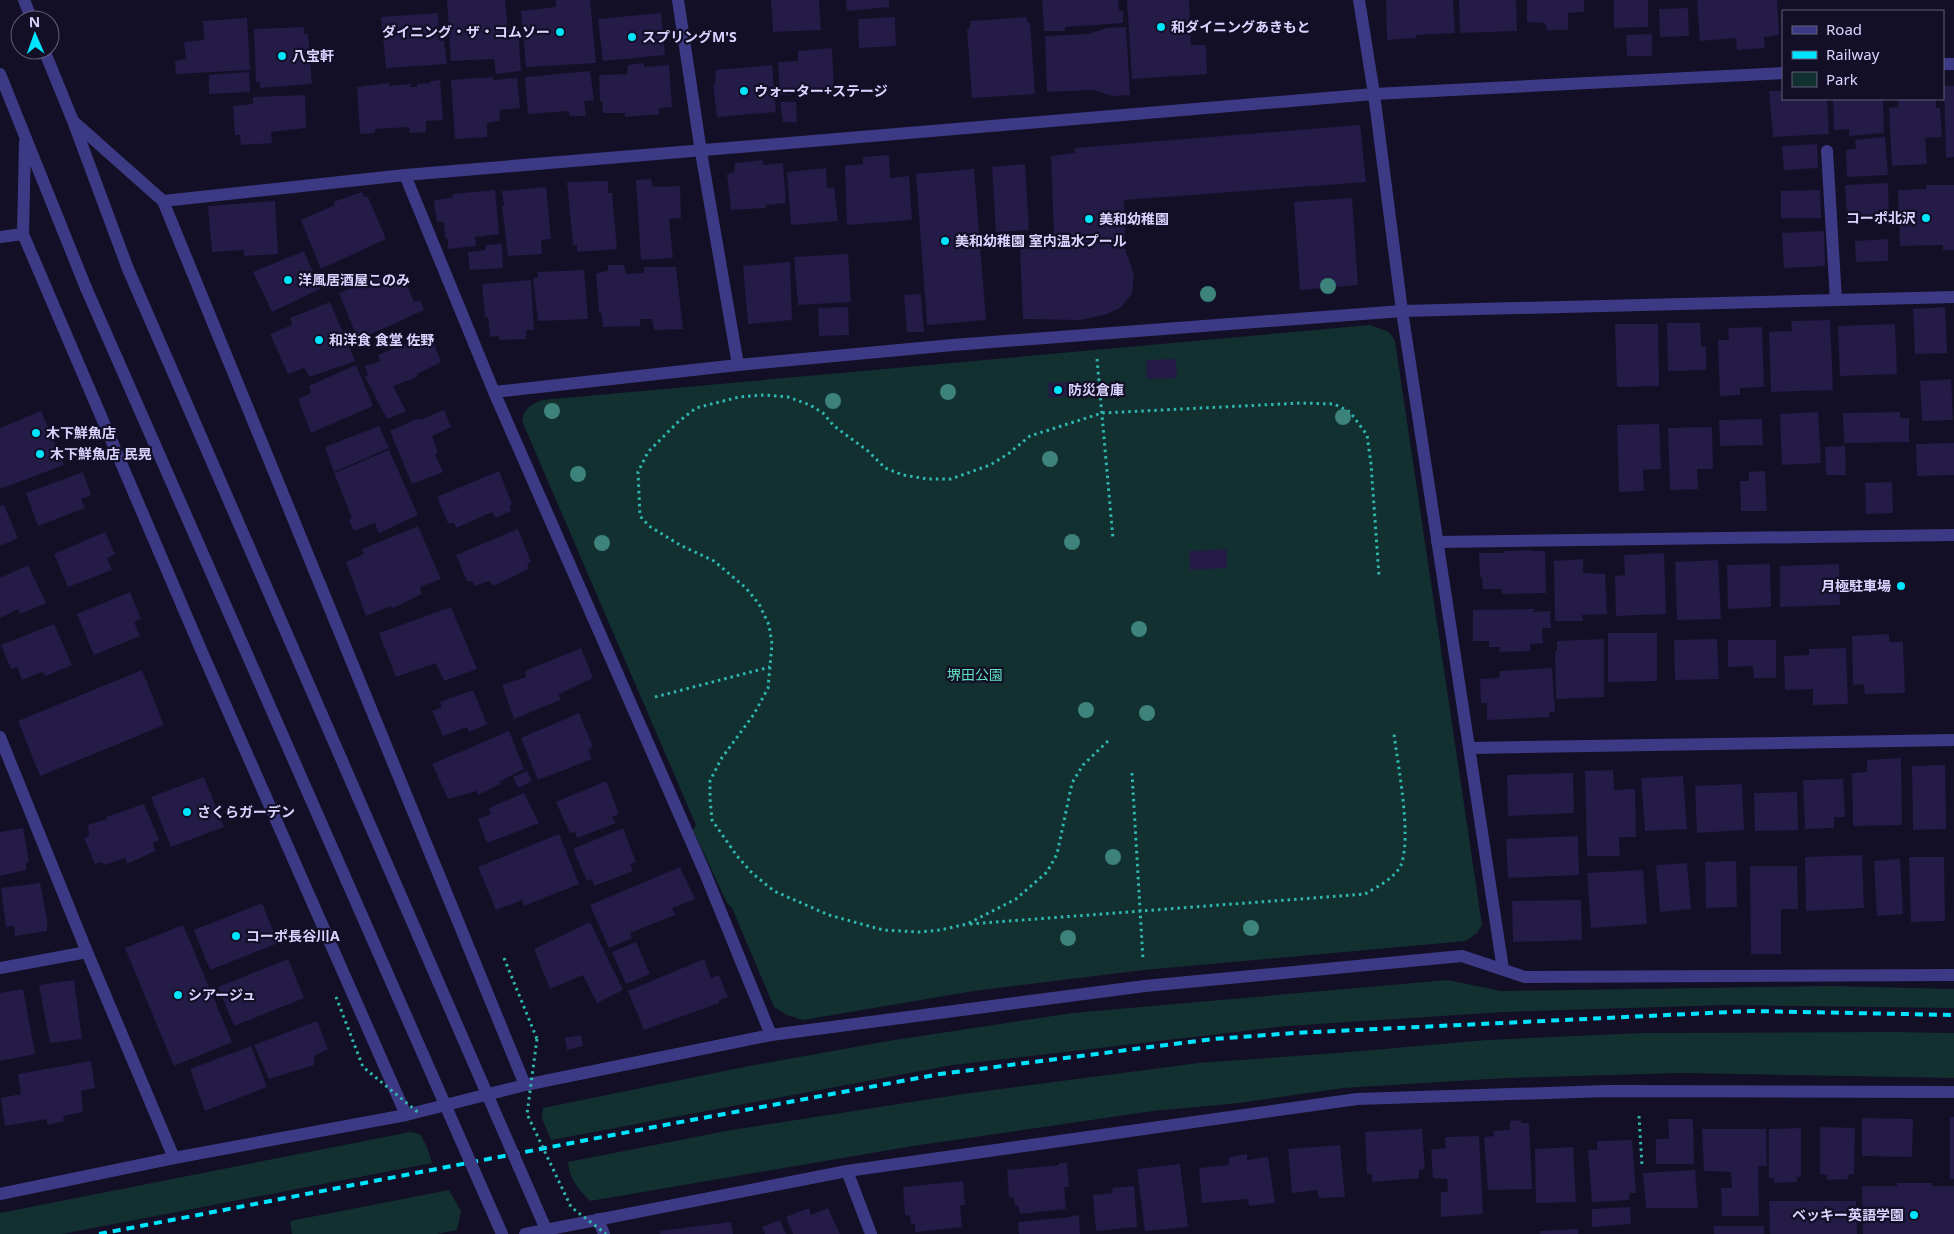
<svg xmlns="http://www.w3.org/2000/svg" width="1954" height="1234" font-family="'Noto Sans','Noto Sans JP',sans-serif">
<rect width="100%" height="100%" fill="#130f26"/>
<path fill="#12302f" d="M1370,325L1389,332L1395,341L1482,925L1477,933L1466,941L1144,970L974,991L803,1020L787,1015L774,1007L732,908L727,903L693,830L696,825L522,421C524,408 530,405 542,400Z
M1448,980L1501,991L1831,986L1954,989V1008L1727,1005L1504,1012L1287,1026L953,1065L551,1140L542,1119L543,1108L749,1066L888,1041L1072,1013Z
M1893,1032L1954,1033V1078L1680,1073L1506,1078L1343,1088L1239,1103L1153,1111L913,1146L590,1201C579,1190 569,1179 568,1162L731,1130L963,1094L1198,1063L1338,1053L1487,1040L1642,1033Z
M410,1132L420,1134L427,1147L432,1163L62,1234H0V1213Z
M449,1190L461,1211L457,1230L437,1234H292L290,1221Z"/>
<path fill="#241b47" d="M447,0H505L508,30L518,28L521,71L496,74L494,59L451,61Z
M556,0H590L596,63L526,67L521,11L556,7Z
M771,0H819L821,30L773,32Z
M846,0H889V7L847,11Z
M1042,0H1118L1119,11H1123V23L1065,27V31H1044Z
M1127,0H1189L1191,45H1206L1207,74L1132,79Z
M1386,0H1453L1455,33L1416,35V38L1387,40Z
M1459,0H1516L1517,31L1460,33Z
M1527,0H1584V12L1568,13V30H1547L1545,23L1527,22Z
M1614,0H1648V27L1614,28Z
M1697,0H1777L1779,35L1764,37L1765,48L1737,50L1736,38L1700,41Z
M1688,8L1689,36L1660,37L1659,9Z
M438,13L439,41L444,40L447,64L386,68L381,17Z
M661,13L665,55L603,61L598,19Z
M895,17L896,46L859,48L858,19Z
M1027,17V22H1030L1035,94L972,98L967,29L970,28V21Z
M247,18L250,70L176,74L175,61L186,59L184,42L204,40L203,21Z
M304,27V34H308L312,84L260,88V82H256L254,29Z
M1126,27L1130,95L1112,96L1093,90L1047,92L1045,36L1089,34L1106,28Z
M1652,34V56H1627L1626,35Z
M832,48L834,91L780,95L778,62L798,61V51Z
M644,63V67L669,65L672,107L659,108V114L625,117V113H603L602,101H600L599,75L627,74L628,65Z
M772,65L776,112L717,117L713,84H715L716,70Z
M590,71L594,100L584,101L586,116H570L569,111L528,114L525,80L526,77Z
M249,72L250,92L209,94V75Z
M493,77L494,80L517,78L520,108L500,110L499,121L487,123V137L455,139L451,80Z
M440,80L443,120L426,121V132L410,133L409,127L375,129V133L360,134L357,87L389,83V86L410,84V87H417V84L430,83L431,81Z
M1944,86H1954V157L1946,158Z
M1769,91H1783V99H1827L1829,134L1773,137Z
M305,95L306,128L271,132L272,143L241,145L240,135H235L233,106L253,104V97Z
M1833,99H1883L1884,133L1849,136V129L1834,130Z
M1898,99H1936V108H1940L1942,137L1925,138L1927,164L1892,166L1889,108L1898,107Z
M780,102H796L797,122H783Z
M1360,125L1366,182L1124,200L1125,238L1118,239L1117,247L1125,249L1134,275L1132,294L1120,308L1107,314L1081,320L1023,319L1020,247L1040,246L1046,240L1054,238L1051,156L1075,153V148Z
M1885,137L1888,175L1847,177L1846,150L1856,149L1855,140Z
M1817,144L1818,168L1784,170L1782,146Z
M889,155L890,178L909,176L912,220L847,225L845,166L863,164V157Z
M763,160V165L783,163L786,203L766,205V208L731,210L727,174L734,172L735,163Z
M1025,164L1029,230L996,232L992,167Z
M826,168L827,188L834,187L838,221L791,225L787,172Z
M974,169L986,320L927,325L916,174Z
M651,179L653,187L680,186L681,218L669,219L673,258L641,260L636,180Z
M608,181V193H612L617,249L577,252V245H573L567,182Z
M1888,183L1889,218L1847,220L1845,185Z
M1926,185H1954V250H1943V245L1900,246L1898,190L1926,189Z
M546,187L551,239L541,240L542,254L508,256L502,206H504L502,191Z
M495,190L499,234L475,237L476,246L448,249V239L445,238L444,222H437L434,200L452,198L453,194Z
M1820,190L1821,218H1781V191Z
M362,192L364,197H368L386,239L321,269L301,220L335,205L333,202Z
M1352,198L1358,285L1300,290L1294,202Z
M275,201L278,254L244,256V250L212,252L208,206Z
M1824,231L1825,266L1784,268L1782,233Z
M1888,239V261L1856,262L1855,241Z
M502,244L503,268L470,270L468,252L486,250V245Z
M304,251L320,289L272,312L253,272Z
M848,254L851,302L798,305L794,257Z
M790,262L792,320L748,324L743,266Z
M608,265H624L626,274L644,273V267H676L683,329L654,330L652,319H640V326L603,327L601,312H599L596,273L608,271Z
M584,270L588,319L538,321L533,278H538L537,272Z
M388,274L389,278L398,275L403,286L407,285L414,302L420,300L424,310L358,340L339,293Z
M531,280L534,330H526V339L499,340V336L490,337L488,317H485L482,284Z
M921,294L924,332H907L904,295Z
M330,302L355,361L310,377L304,368L288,374L270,334L292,325L290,318Z
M848,307L849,335L819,336L818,308Z
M1945,307L1947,353L1915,354L1913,309Z
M1830,320L1833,390L1771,392L1769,332L1792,331L1791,321Z
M1667,323H1700L1701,346H1706V370L1668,371Z
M1615,324H1658L1659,386L1617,387Z
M1895,324L1897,374L1840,376L1838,326Z
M1762,327L1764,387L1740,388V395L1720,396L1718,340H1729L1728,328Z
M430,334L441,362L417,374V377L393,386L406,411L387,419L365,377L368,375L365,366L380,361L378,355Z
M1176,359L1177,378L1147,379L1146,360Z
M356,365L373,406L311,433L298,399L311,393L309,386Z
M1951,379L1953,420L1922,421L1920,381Z
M1067,382L1069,396L1049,398L1048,383Z
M444,410L451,427L432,436L438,453L435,454L443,472L412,484L390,431L419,418L420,420Z
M41,411L64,465L0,489V428Z
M1818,412L1821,463L1782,465L1780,414Z
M1900,412V418H1909V442L1844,443L1843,413Z
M1762,419L1763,445L1720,446L1719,420Z
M1659,424L1661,469L1643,470L1644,491L1619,492L1617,425Z
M379,426L389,448L334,472L325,447Z
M1712,427L1713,469H1697L1698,489L1670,490L1668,428Z
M1954,443V475L1917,476L1916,444Z
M1845,446L1846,475H1826L1825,447Z
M389,450L418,515L379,533L375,523L354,531L349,520L352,518L334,473Z
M499,471L512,504L509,506L511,511L496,518L492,512L456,528L454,523H448L437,497Z
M1765,471L1767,511H1741L1740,481H1749V472Z
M83,472L91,495L81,499L85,508L38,526L26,493Z
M1892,482L1893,513L1866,514L1865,483Z
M4,505L18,538L0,546V506Z
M418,526L441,579L420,587L422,594L393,608L391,606L366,616L346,562L364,554L362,549Z
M518,529L531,562L527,564L529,569L493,586L489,581L475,586L472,581H467L456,555Z
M105,532L115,554L107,558L112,570L68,587L54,554Z
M1227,549V568L1190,570L1189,551Z
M1531,550V551H1545L1546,593L1502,594V589H1483L1482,577H1480L1479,553H1504V551Z
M1664,553L1666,614L1616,616L1615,576L1625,575L1624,555Z
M1583,559V573L1605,574L1607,614L1582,615L1583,621H1555L1554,561Z
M1718,560L1721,619L1677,620L1675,562Z
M1770,564L1771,607L1728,609L1727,565Z
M1839,564L1840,605L1780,607V566Z
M28,565L46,603L20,614L18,609L0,618V578Z
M130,592L141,619L134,622L140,636L94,655L77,614Z
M451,607L477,669L444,681L436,663L396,677L379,633Z
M1534,609V612L1550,611L1551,628H1542L1543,643L1530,644V651L1499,652L1500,647H1489V641H1473V610Z
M54,624L72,665L46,676L42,672L22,680L17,667L11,669L1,645Z
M1608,633H1657V681L1608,682Z
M1889,634V642H1903L1905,693L1865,694L1864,684L1853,685L1852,636Z
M1604,639V697L1556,699L1555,651H1557V641Z
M1717,639L1719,679L1675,680L1674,640Z
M1728,640H1776V678H1754L1753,666L1728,667Z
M581,648L593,678L559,694L560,700L514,719L502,685L526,677L525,671Z
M1846,648L1848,704L1813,705V689L1785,690L1784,656L1809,655V649Z
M1552,668L1555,712H1549L1550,717L1487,720V703H1481L1480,679L1499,678L1500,671Z
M142,670L164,725L40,776L18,721Z
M473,690L487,724L469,732L467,727L443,736L432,711L442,707L440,702Z
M579,713L593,747L588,750L592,759L538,780L521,738Z
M509,731L524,769L499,782L501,784L478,795L477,791L448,799L432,764Z
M1901,758L1902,825L1853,826L1852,773L1867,772V760Z
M1945,765L1946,829L1913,830L1912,766Z
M1613,770L1614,790L1635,789L1636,837H1619L1620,856H1587L1585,771Z
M527,771L532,781L518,788L513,777Z
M1573,773L1574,813L1508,816L1507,775Z
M1683,776L1687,829L1645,831L1641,778Z
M204,777L224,827L171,847L151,797Z
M1843,779L1845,817H1834V828L1805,829L1803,780Z
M606,781L619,814L612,817L616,823L577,838L575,832L570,833L556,802Z
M1742,784L1744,830L1697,833L1695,786Z
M1797,792L1798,830L1755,831L1754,793Z
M524,793L539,823L487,843L478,819L491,814L489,808Z
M144,804L159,840L153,843L155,851L127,864L125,858L105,865L101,862L95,864L84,838L89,836L88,825L107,819L106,817Z
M23,828L29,862L26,863V870L0,876V832Z
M623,828L636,862L630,864L633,871L594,886L592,879L587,881L573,849Z
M559,834L579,884L524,906L522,900L496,910L478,867Z
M1578,836L1579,875L1508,878L1506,839Z
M1862,855L1864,908L1806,911L1805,857Z
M1909,857H1944L1945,921L1911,922Z
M1900,859L1903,914L1877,916L1874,861Z
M1736,861L1737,907L1706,908L1705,862Z
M1687,863L1691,909L1660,912L1656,865Z
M1750,866H1797L1798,909H1781V954H1751Z
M680,867L695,899L672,908L675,915L630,933L632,938L609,948L590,905Z
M1643,870L1647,924L1591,928L1587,873Z
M40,883L47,919V931L15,936L14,926L6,927L1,888Z
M1581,900L1582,940L1513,942L1512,901Z
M262,903L278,943L210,970L194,930Z
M590,922L623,990L597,1003L583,975L550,989L534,949Z
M183,925L232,1042L174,1066L125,948Z
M636,942L650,974L626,984L612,952Z
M288,959L304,998L234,1026L218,987Z
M704,959L711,978L719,975L728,997L719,1000V1003L644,1030L628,991Z
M74,980L82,1039L50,1043L39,985Z
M23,989L35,1054L0,1061V993Z
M317,1021L328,1049L314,1056V1065L269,1079L254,1045Z
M581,1035L583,1046L567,1050L565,1038Z
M251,1046L267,1087L205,1111L190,1069Z
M91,1061L95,1088L81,1091L83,1112L63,1116L64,1121L47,1125V1119L5,1126L1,1098L21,1094L18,1074Z
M1950,1117H1954V1179H1950Z
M1862,1118L1913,1119L1912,1157L1862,1156Z
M1668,1119H1693L1694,1164H1656V1139H1669Z
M1521,1120V1123H1529L1532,1189L1488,1190L1484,1137L1494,1136L1493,1131L1510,1130V1121Z
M1820,1127L1855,1128L1854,1174L1848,1175L1849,1179L1827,1180V1175L1820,1174Z
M1801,1128V1177H1797V1182L1774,1183V1178H1769V1129Z
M1422,1129L1425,1169L1419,1170V1178L1372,1182V1174H1367L1365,1132Z
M1702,1129H1766L1767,1166H1758L1759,1216H1722L1721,1188H1732L1731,1172L1704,1171Z
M1479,1136L1483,1214L1441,1217V1192H1448L1447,1179L1433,1178L1431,1150L1446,1148L1445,1137Z
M1632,1140L1636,1193H1630L1629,1200L1592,1202L1588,1150H1597V1141Z
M1340,1145L1345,1197L1319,1198L1317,1190L1292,1193L1288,1149Z
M1573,1147L1576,1202L1536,1203L1535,1149Z
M1247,1154V1160L1268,1157L1275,1203L1249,1206L1248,1199L1202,1203L1199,1168L1229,1165V1157Z
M1059,1163H1067L1069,1187H1064L1066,1209L1020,1214L1018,1206L1015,1205L1014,1198L1009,1197L1007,1170L1059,1165Z
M1180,1164L1188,1227L1145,1231L1137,1169Z
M1695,1170L1698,1208H1646L1643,1173Z
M963,1181L965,1205H960L962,1227L915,1232V1224H911L910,1216L905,1215L903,1187Z
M1897,1183H1932L1931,1186H1954V1234H1863L1862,1186H1897Z
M1134,1186L1137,1227L1096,1231L1093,1195L1113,1193L1112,1188Z
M1769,1201H1856L1857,1234H1770Z
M1630,1207L1631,1224L1592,1227V1209Z
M809,1208L811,1215L828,1208L840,1234H793L786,1217Z
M1079,1215L1080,1234H1019L1018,1222L1071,1217V1216Z
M780,1220L786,1234H765L762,1227Z
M731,1222L733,1234H660L659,1231Z
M1714,1226H1764V1234H1714Z
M1578,1229V1234H1540V1231Z"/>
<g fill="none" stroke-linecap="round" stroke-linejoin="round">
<path stroke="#2fb8b0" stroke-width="3" stroke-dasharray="2.5 4" stroke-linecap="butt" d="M1097,359L1113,539
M655,697L770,667
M1108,741L1083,765L1072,783L1057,854L1047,872L1016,899L967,924L940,930L919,932L883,930L829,915L774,891L752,873L737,856L712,820L710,799V781L721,759L754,714L768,688L772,644L769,625L759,604L746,588L714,561L680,545L649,526L640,516L638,472L648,452L678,422L696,408L739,397L765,395L788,397L810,405L823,413L834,426L868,451L885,468L903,475L928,479H951L990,465L1008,454L1030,436L1102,413L1302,403L1334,404L1350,412L1367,435L1371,464L1379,576
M1132,773L1143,960
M970,924L1365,894C1377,887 1395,878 1401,865C1412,837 1398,766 1394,734
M504,958L537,1039
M1639,1116L1642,1165"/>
<path stroke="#3d3a85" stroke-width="12" d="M24,0L32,20
M678,0L701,152L738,365
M1359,0L1374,94L1402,311L1503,969
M44,50L73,121L128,269
M1943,64H1954
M0,74L86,288
M73,121L163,201L525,1085
M1827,151L1836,300
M405,175L494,392L705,873L771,1035
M163,201L405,175L1374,94L1783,73
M23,234L202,652L406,1115
M0,237L23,234L25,142
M494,392L738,365L953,345L1402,311L1954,297
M1437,542L1954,535
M0,737L87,952L174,1158
M1470,748L1954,740
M0,968L87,952
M847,1171L871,1234
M0,1194L174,1158L406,1115L525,1085L771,1035L1145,986L1462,956L1525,977L1954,975
M598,1219L604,1234
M525,1234L847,1171L1357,1099L1607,1091L1954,1092"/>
<path stroke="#00e5ff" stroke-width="4" stroke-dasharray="8 6" stroke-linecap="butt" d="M99,1234L670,1124L940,1074L1213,1039L1294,1033L1751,1011L1954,1015"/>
<path stroke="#2fb8b0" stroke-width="3" stroke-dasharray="2.5 4" stroke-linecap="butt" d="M336,997L363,1067L420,1114
M537,1039L527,1114L571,1207L606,1234"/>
<path stroke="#3d3a85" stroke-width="12" d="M128,269L548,1234
M86,288L502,1234"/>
</g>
<g fill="#3d827b">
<circle cx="1328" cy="286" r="8"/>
<circle cx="1208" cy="294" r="8"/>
<circle cx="948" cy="392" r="8"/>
<circle cx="833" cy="401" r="8"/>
<circle cx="552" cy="411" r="8"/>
<circle cx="1343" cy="417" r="8"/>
<circle cx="1050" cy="459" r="8"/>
<circle cx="578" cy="474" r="8"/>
<circle cx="1072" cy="542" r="8"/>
<circle cx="602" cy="543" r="8"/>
<circle cx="1139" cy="629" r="8"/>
<circle cx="1086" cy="710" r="8"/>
<circle cx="1147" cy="713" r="8"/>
<circle cx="1113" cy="857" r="8"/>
<circle cx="1251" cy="928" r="8"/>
<circle cx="1068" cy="938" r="8"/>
</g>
<g fill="#00e5ff" stroke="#130f26" stroke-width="2">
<circle cx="1161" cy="27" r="5"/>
<circle cx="560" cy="32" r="5"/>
<circle cx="632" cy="37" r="5"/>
<circle cx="282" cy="56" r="5"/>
<circle cx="744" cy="91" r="5"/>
<circle cx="1926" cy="218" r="5"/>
<circle cx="1089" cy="219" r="5"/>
<circle cx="945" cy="241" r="5"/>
<circle cx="288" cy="280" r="5"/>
<circle cx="319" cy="340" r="5"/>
<circle cx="1058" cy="390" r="5"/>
<circle cx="36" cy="433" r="5"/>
<circle cx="40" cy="454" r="5"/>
<circle cx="1901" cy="586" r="5"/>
<circle cx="187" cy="812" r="5"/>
<circle cx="236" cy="936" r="5"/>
<circle cx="178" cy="995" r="5"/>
<circle cx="1914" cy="1215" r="5"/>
</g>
<g text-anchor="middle" stroke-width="4.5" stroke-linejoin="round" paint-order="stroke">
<g font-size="14" font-weight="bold" fill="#d9d4ff" stroke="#130f26" text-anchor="start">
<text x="1171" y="32">和ダイニングあきもと</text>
<text x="550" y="37" text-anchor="end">ダイニング・ザ・コムソー</text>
<text x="642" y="42">スプリングM'S</text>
<text x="292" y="61">八宝軒</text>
<text x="754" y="96">ウォーター+ステージ</text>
<text x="1916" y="223" text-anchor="end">コーポ北沢</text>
<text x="1099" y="224">美和幼稚園</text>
<text x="955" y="246">美和幼稚園 室内温水プール</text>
<text x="298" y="285">洋風居酒屋このみ</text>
<text x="329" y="345">和洋食 食堂 佐野</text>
<text x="1068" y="395">防災倉庫</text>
<text x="46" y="438">木下鮮魚店</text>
<text x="50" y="459">木下鮮魚店 民晃</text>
<text x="1891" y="591" text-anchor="end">月極駐車場</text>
<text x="197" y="817">さくらガーデン</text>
<text x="246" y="941">コーポ長谷川A</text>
<text x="188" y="1000">シアージュ</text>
<text x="1904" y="1220" text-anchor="end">ベッキー英語学園</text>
</g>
<g font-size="14" fill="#5fe0c0" stroke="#130f26">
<text x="975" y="680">堺田公園</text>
</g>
</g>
<rect x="1782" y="10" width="162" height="90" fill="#130f26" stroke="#625e7d"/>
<rect x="1792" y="26" width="25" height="8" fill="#3d3a85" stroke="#625e7d"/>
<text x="1826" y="35" font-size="15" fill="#d9d4ff">Road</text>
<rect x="1792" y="51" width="25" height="8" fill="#00e5ff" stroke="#625e7d"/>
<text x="1826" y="60" font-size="15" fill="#d9d4ff">Railway</text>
<rect x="1792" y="72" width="25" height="15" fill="#12302f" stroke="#625e7d"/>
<text x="1826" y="85" font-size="15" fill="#d9d4ff">Park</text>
<g transform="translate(35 35) rotate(358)"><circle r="24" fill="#130f26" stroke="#625e7d"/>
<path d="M0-4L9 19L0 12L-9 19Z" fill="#00e5ff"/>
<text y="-8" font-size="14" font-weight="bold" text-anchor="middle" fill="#d9d4ff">N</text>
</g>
</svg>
